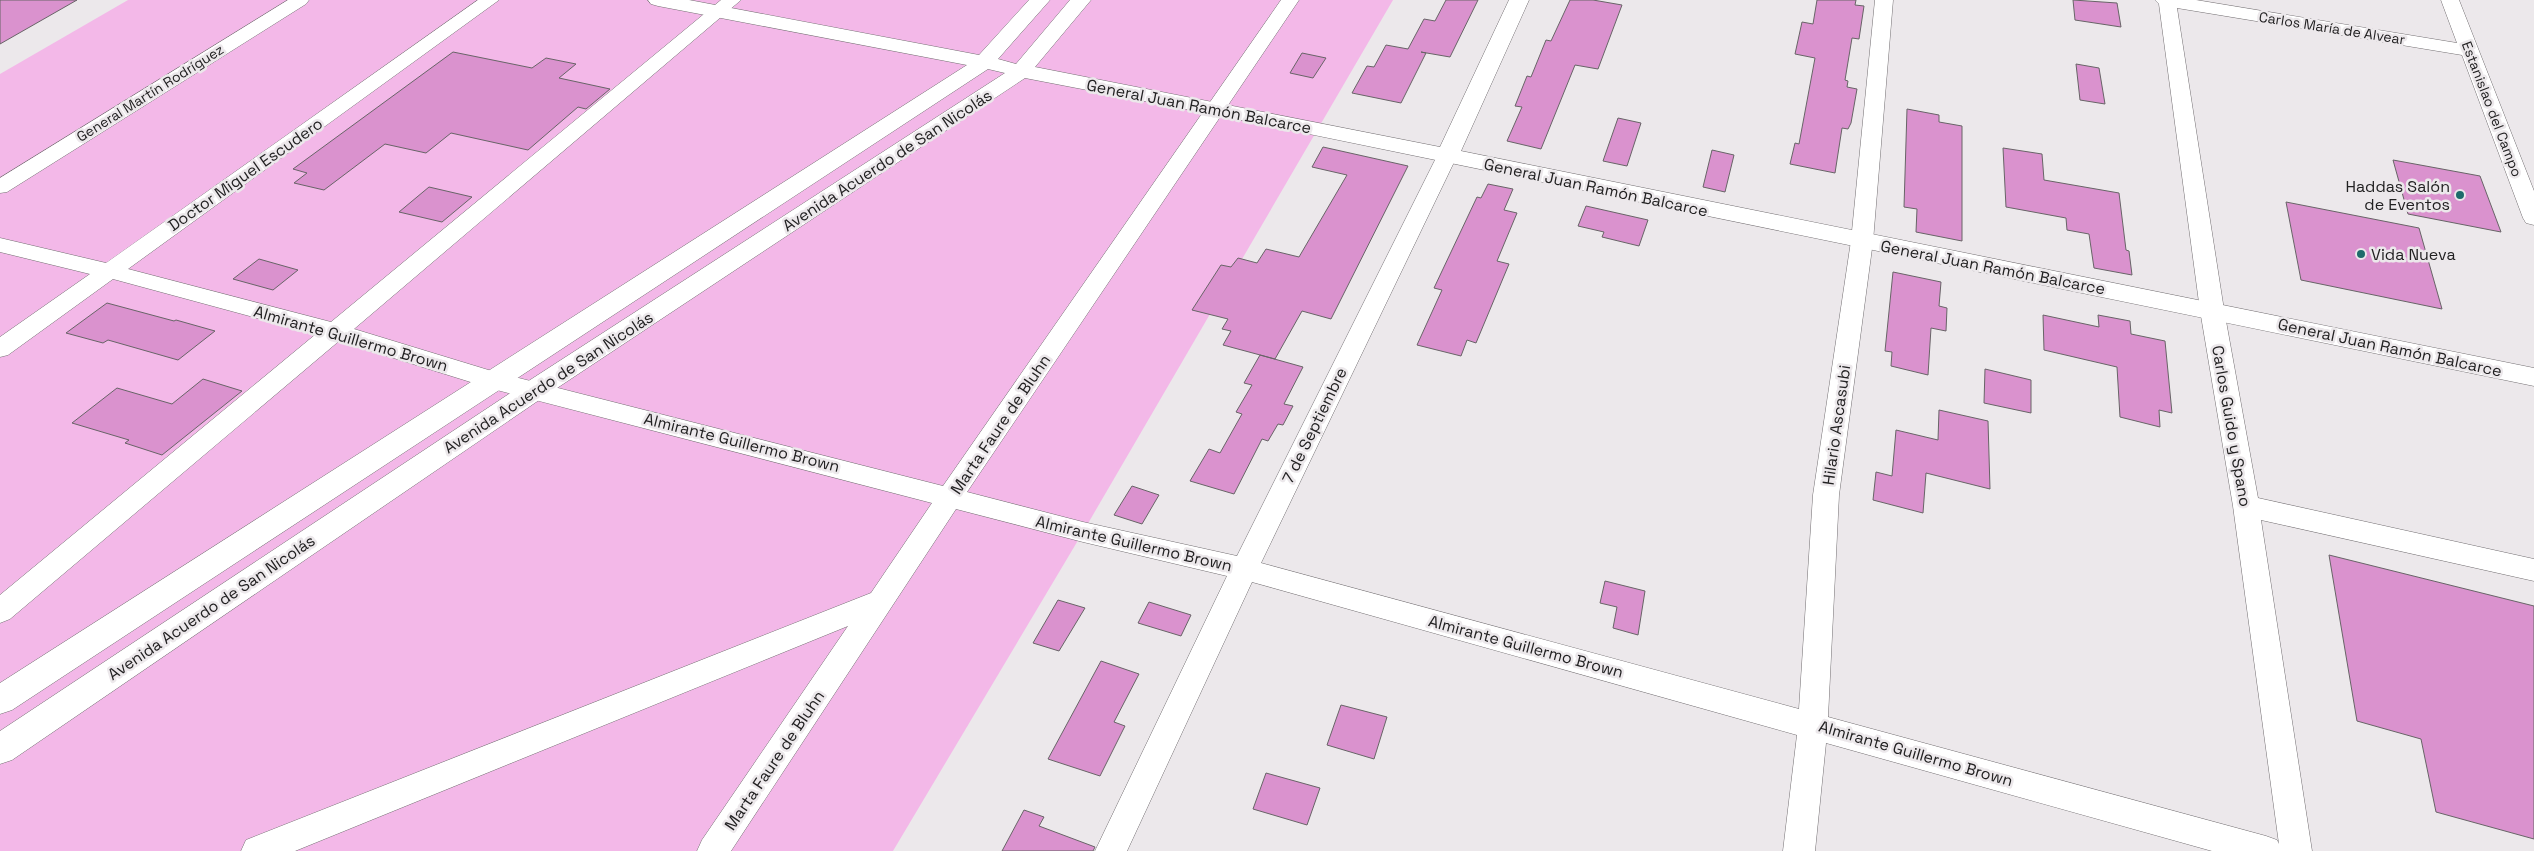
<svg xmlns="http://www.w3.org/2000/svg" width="2534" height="851" font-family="'Space Grotesk',sans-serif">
<rect width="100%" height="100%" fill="#ece8eb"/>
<path fill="#f3b8e8" d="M128,0H1393L1083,532L893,851H0V74Z"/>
<path fill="#da92ce" stroke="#686467" d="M0,0H77L0,44Z
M1446,0H1478L1450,57L1421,52L1426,53L1401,103L1352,93L1367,66L1374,67L1386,45L1408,49L1424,19L1435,21Z
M1570,0H1593L1622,5L1598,69L1575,65L1541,149L1507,141L1522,107L1515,106L1527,76L1531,77L1546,40L1551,41Z
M1817,0H1856L1855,5L1864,6L1859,39L1852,38L1845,80L1848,81L1847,87L1857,89L1851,123L1848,129L1842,128L1835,173L1790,164L1795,143L1799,144L1815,58L1795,54L1802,22L1813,24Z
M2073,0L2117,3L2121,27L2075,20Z
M453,52L532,68L546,58L576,64L559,78L610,89L586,109L578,107L528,150L451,133L426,153L385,144L324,190L294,183L307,173L293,169Z
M1302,53L1326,58L1313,78L1290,73Z
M2076,64L2099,68L2105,104L2080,100Z
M1907,109L1939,115V122L1962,126V241L1916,232L1917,209L1904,207Z
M1618,118L1641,123L1627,166L1603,161Z
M1323,147L1408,166L1331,319L1302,311L1275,359L1223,345L1231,331L1222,329L1228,319L1192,310L1221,265L1231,267L1238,258L1257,263L1266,249L1299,257L1347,175L1312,167Z
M2003,148L2042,154L2044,180L2119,193L2126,250L2129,251L2132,275L2094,268L2089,234L2067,230L2066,218L2006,207Z
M1712,150L1734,155L1725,192L1703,187Z
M2393,160L2480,176L2501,232L2408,214Z
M1488,184L1513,189L1504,210L1517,213L1497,261L1509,264L1476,343L1467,340L1461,356L1417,345L1442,290L1434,288L1477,197L1481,198Z
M429,187L472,197L442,222L399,212Z
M2286,202L2419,228L2442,309L2301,280Z
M1586,206L1648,220L1639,246L1602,237L1604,232L1578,226Z
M259,259L298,270L273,290L233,279Z
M1893,272L1941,282L1939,306L1947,308L1946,331L1931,328L1928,375L1891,366L1892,352L1885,351Z
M107,303L174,321L176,320L215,331L178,360L108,340L103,343L66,333Z
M2043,315L2099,327L2098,315L2130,321L2131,334L2165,341L2172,413L2159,410L2160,427L2120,417L2117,367L2044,350Z
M1260,355L1303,367L1284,404L1293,406L1283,425L1278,424L1268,441L1262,439L1234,494L1190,481L1209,449L1220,453L1242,414L1236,412L1252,385L1244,383Z
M1985,369L2031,380V413L1984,403Z
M203,379L242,391L162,455L125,443L129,440L72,423L117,388L172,404Z
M1939,410L1988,421L1990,489L1926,473L1923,513L1873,500L1876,472L1892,476L1896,430L1938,440Z
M1132,486L1159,495L1142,524L1114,515Z
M2329,555L2534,606V839L2436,812L2421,739L2357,721Z
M1605,581L1645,591L1638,635L1613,628L1617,607L1600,603Z
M1058,600L1085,608L1059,651L1033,643Z
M1149,602L1191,615L1181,636L1138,623Z
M1101,661L1139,674L1114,722L1125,726L1100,776L1048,759Z
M1341,705L1387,717L1374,759L1327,745Z
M1266,773L1320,788L1307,825L1253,809Z
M1024,810L1044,817L1039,826L1095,847L1093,851H1002Z"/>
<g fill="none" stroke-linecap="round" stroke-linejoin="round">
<defs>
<path id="minor" d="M288,0H309L306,4L7,192L0,193V178Z
M478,0H499L128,269L331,322L721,0H741L354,329L495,372L943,486L1281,0H1299L967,492L1083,522L1237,556L1437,156L1440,152L1447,150L1454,152L1457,156L1261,563L1799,709L1813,495L1851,241L1875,0H1893L1873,241L1839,495L1828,717L2266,836L2277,840L2279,844L2233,506L2200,310L2159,4L2155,0H2196L2457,43L2441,0H2459L2534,191V225L2526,223L2523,218L2462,55L2177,8L2224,310L2258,498L2534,559V581L2261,520L2312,851H2212L1826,743L1815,851H1783L1797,735L1252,582L1127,851H1095L1227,576L1083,542L956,509L731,851H697L702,840L848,626L295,851H241L246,840L871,593L932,503L493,389L339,341L10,619L0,623V595L316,334L113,279L8,355L0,357V337L90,274L0,252V238L106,263Z"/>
<path id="tertiary" d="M648,0H689L979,55L1029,0H1050L998,59L1016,64L1070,0H1091L1035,67L1440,147L1509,0H1529L1461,151L2534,368V386L1217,115L1025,78L545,396L12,760L0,764V731L527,382L1005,73L988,69L12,710L0,714V683L967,65L658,6L651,4Z"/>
</defs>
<use href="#minor" stroke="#736f72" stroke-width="1"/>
<use href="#tertiary" stroke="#736f72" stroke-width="1"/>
<use href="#minor" fill="#fff" fill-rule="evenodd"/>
<use href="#tertiary" fill="#fff" fill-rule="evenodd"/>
</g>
<g fill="#1e6b6b" stroke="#ece8eb" stroke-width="2">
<circle cx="2460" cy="195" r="5"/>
<circle cx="2361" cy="254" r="5"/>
</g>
<g text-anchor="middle" stroke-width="5" stroke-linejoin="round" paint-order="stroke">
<g font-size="14" fill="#222122" stroke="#ece8eb">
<text transform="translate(2332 28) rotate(9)" y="5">Carlos María de Alvear</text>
<text transform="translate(150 93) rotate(-32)" y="5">General Martín Rodríguez</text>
<text transform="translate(2492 109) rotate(69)" y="5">Estanislao del Campo</text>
</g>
<g font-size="16" fill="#222122" stroke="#ece8eb">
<text transform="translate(1199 106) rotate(11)" y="6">General Juan Ramón Balcarce</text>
<text transform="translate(887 160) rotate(-33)" y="6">Avenida Acuerdo de San Nicolás</text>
<text transform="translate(245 174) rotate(-35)" y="6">Doctor Miguel Escudero</text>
<text transform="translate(1596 187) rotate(12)" y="6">General Juan Ramón Balcarce</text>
<text transform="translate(1993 267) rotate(11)" y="6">General Juan Ramón Balcarce</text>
<text transform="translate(351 338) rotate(16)" y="6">Almirante Guillermo Brown</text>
<text transform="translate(2390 347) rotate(12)" y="6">General Juan Ramón Balcarce</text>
<text transform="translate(548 382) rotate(-33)" y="6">Avenida Acuerdo de San Nicolás</text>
<text transform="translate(1000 424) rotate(-56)" y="6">Marta Faure de Bluhn</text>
<text transform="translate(1314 425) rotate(-64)" y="6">7 de Septiembre</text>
<text transform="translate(1836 425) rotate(-82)" y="6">Hilario Ascasubi</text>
<text transform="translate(2232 426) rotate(80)" y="6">Carlos Guido y Spano</text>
<text transform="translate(742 442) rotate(14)" y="6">Almirante Guillermo Brown</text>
<text transform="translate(1134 543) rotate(13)" y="6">Almirante Guillermo Brown</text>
<text transform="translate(211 607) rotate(-34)" y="6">Avenida Acuerdo de San Nicolás</text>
<text transform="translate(1526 646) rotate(15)" y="6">Almirante Guillermo Brown</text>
<text transform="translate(1916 753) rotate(16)" y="6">Almirante Guillermo Brown</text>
<text transform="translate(774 760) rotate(-56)" y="6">Marta Faure de Bluhn</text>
</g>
<g font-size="16" fill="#222122" stroke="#ece8eb" text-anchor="end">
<text x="2450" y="192">Haddas Salón<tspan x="2450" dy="18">de Eventos</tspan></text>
<text x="2371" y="260" text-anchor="start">Vida Nueva</text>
</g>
</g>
</svg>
